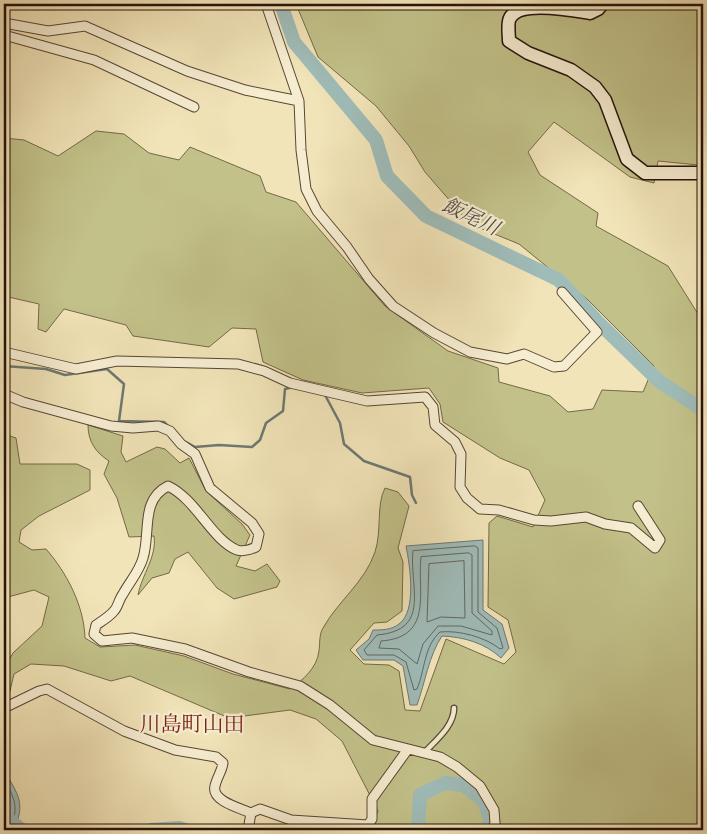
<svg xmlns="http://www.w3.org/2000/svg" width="707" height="834" font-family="'EB Garamond','Noto Serif JP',serif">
<rect width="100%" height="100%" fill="#f1e4b8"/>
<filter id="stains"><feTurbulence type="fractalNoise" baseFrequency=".004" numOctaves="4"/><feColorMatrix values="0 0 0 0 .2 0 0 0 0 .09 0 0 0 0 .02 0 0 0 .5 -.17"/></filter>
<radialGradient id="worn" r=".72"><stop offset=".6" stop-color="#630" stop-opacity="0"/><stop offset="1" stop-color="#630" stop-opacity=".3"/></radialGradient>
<path fill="#c2c189" stroke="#746949" d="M296,4H703V193L698,165L658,161L654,183L630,177L554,122L528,152L540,175L598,213L596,226L668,266L703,322V830H370L378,811L342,741L316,719L290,710L229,718L130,676L111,681L64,666L31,664L14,674L9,695L4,697V669L13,653L42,626L49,597L34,590L4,598V434L16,438L20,464H77L90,470V490L39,516L21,530L19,542L32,550L46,549C67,573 84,606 85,638L100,647L135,645L184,656L233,674L290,689C303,680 317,668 319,651C320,644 319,634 323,628C338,601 365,582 375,552C382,531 376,505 385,488L398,492L409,506L398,548L403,562L402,611L387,622L374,623L350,650L364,664L389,665L399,671L405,710L420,711L446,639L504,664L516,652L508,620L488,607L489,523L497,516L533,527L545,500L529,470L500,458L443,422L440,404L429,388L362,393L303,380L263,362L256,329L232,328L209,347L133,336L126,325L64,309L46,332L38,329L39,304L4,296V138L24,140L58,156L96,131L124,134L149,153L179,160L190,147L260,176L266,192L296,202L385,306L448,351L498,368L499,382L550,396L568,412L593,409L602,390L643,392L654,366L588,300L519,244L470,224L425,172L409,146L376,106L318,57Z
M88,425L123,436L121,452L126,462L157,447L165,449L180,463L189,458L206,491L242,524L250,535L236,566L255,571L267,564L280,581L277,587L234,599L217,588L188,552L175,559L169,573L152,578L138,595C142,574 157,557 154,536L129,537L117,498L104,474L109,461C95,452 88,441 88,425Z
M320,822L359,830H274L275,829Z"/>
<path fill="#9fbcb9" stroke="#6e7873" d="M483,540V610L502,624L509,648L501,658C485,643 464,637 442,636C429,655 425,683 417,705H410L403,666L394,660H363L356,650L369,639L373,630C381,630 392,630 399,624C417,611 410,566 406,546Z
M4,770C18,795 26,802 14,830L4,827Z"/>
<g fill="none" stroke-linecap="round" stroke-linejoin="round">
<path stroke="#626661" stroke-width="1" d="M475,546L478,548V612L497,628L503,648L500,649C485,637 459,630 440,632C424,646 425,670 417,689L414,690L406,662L394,655H367L364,650L377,635C432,630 409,587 413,551Z
M469,553L472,555V613L492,631V635L461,626H438L423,644L417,664L399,649L379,648L381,641C434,637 417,592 421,557Z
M464,561L465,618L441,617L427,622L429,564Z
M4,780C13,796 19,805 12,823H4"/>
<path stroke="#6e7873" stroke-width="2.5" d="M4,366L46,369L65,375L107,369L124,384L119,421L164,422L169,427
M325,395L340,423L344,444L364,461L410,477L412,495L416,503
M186,442L195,447L219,445L252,447L260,440L266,423L283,411L285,389L293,387"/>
<path stroke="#9fbcb9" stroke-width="14" d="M281,4L294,42L376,140L387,176L426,216L559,280L598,322L660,382L703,410
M4,816L22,830
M151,830L179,828L185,830
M418,830L420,795L445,783L463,785L484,801L490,820L488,830"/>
<defs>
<path id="service" d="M424,753C436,740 454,726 454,708"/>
<path id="minor" d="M266,4L299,101L301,150L306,189L317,211L347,247L369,279L393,306L434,333L470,352L507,359L524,354L554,367L564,366L597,332L562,292
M4,23L48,31L85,26L187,71L245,90L299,101
M4,35L94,60L194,107
M4,352L76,369L117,361L238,364L264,371L290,383L367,401L425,397L433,407L435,425L455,442L461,454L460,487L467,498L480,509L499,510L534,520L551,521L586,517L605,524L631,528L655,548L660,540L638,506
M4,394L23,402L111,426L133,428L158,426L170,431L181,444L195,454L210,488L252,523L259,534L256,547C250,550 244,552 237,550C212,540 196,499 168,486C140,500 151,532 143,558C139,572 130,581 123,594C119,599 118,607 114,611C109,617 102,621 96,625L94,634L102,641L132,638L185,649L249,672L300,686L330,705L373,740L440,757L457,767L480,786L494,810L495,823L492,830
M4,708L39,691L47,689L124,731L175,750L216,757L223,763C222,771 217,777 215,786C211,801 240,808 251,813
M248,830L251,813L260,809L291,820L368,825L372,819V799L408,749"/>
<path id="secondary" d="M602,4L598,9L590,13C572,10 520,0 510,18C507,23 509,34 509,41L528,53L571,70L595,87L605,100L627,159L645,173H703"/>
</defs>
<use href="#service" stroke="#584635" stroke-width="7"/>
<use href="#minor" stroke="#584635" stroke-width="11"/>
<use href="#secondary" stroke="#251109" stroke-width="15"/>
<use href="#service" stroke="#f6edd1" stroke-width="4.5"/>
<use href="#minor" stroke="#f6edd1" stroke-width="9"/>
<use href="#secondary" stroke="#f6edd1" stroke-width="12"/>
</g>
<g text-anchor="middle" stroke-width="4.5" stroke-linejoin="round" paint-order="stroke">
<g font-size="20" font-style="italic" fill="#504d47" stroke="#f6edd1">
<text transform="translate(471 216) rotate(26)" y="7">飯尾川</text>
</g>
<g font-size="21" fill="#7a1f14" stroke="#f6edd1">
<text x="192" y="731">川島町山田</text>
</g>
</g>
<rect width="707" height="834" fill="none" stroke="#f1e4b8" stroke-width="20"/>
<rect x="5" y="5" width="697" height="824" fill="none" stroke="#251109" stroke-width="2.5"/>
<rect x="10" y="10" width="687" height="814" fill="none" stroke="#251109"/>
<rect width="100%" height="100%" filter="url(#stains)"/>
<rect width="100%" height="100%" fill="url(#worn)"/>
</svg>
